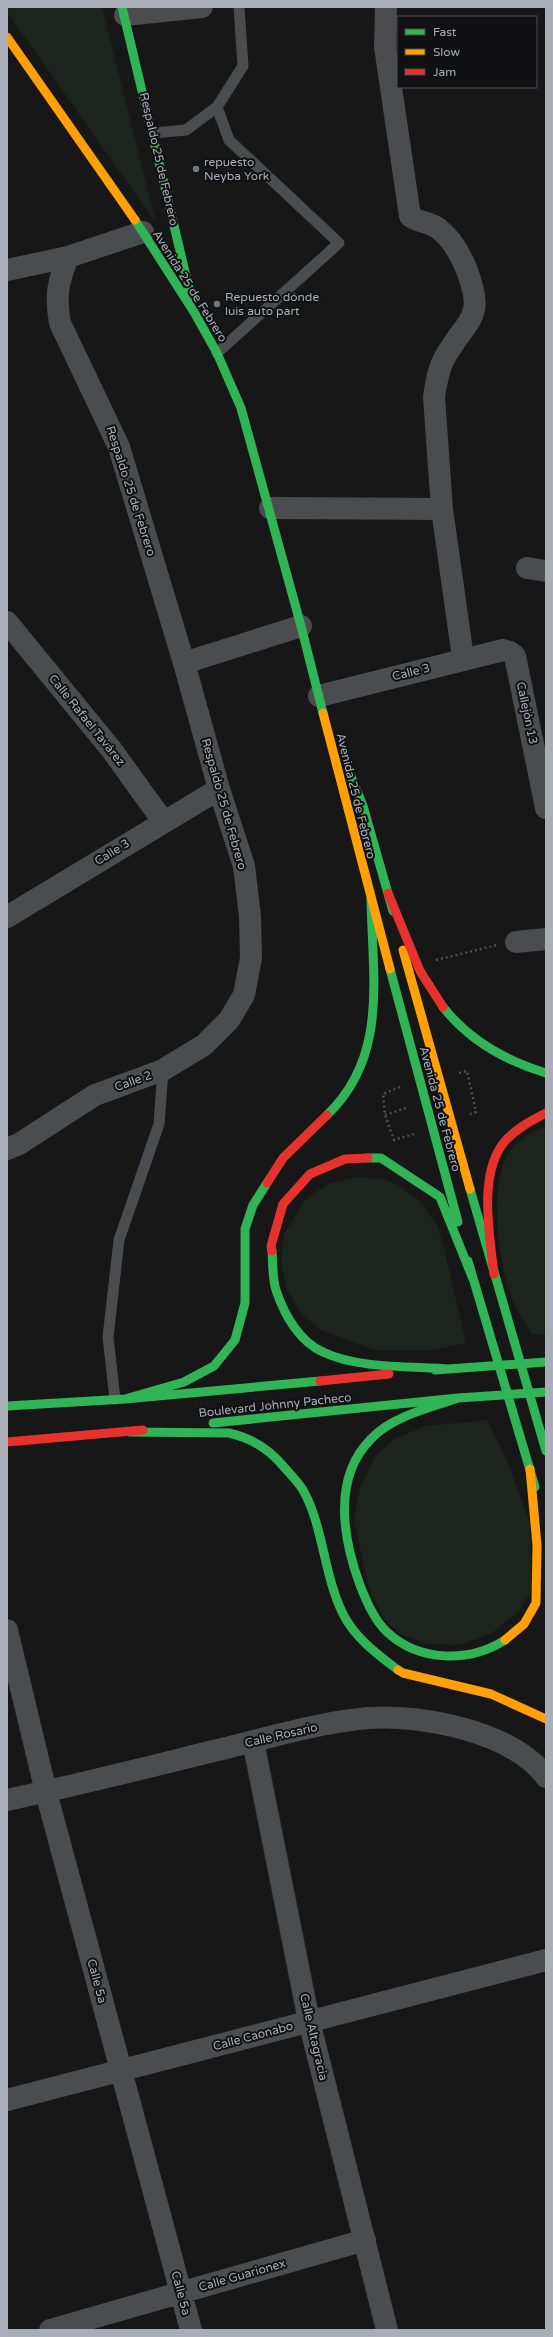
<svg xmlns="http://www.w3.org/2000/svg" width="553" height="2337" font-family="'Varela Round',sans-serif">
<rect width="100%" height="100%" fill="#171717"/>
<path fill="#1d241e" d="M7,7H102L156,223L7,12Z
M546,1126V1335L531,1334C524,1321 515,1307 510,1293C498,1258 490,1191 506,1158C514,1141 530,1133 546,1126Z
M356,1177L384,1179L398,1185L421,1202L437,1225L443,1244L466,1343L433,1350H374L321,1330L302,1314L287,1290L281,1262L284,1234L305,1200L328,1184Z
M487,1420L507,1460L530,1524L532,1590L519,1611L492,1633L460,1645L426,1644L399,1633L384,1619L368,1586L354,1520L360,1488L374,1458L394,1439L426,1426Z"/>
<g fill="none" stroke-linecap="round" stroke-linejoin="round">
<path stroke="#4d4e52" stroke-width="2.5" stroke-dasharray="2 3" stroke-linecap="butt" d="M436,960L497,945
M459,1073L467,1071L476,1112L470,1114
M400,1087L383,1094L385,1115L394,1140L414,1134
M385,1115L406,1108"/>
<path stroke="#4b4c50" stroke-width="11" d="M153,133L186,130L217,107
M217,353L339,243L229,140L217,107L243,66L239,7
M115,1399L108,1337L119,1240L159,1124L163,1070"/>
<path stroke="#4b4c50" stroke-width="22" d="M386,7L385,47L410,216C418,223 430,221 440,230C452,239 460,254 466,268C487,321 466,318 444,359C438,370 436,384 434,397L442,509L463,658
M125,15L202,7
M7,270L68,257L143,232
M270,508L442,509
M527,568L546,571
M7,622L111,749L163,821
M184,663L301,626
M319,696L503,650L510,652L515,656L546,808
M7,917L219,789
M516,942L546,939
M7,1149L19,1144L95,1095L163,1070L204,1045L229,1020L244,995L251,958L250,916L244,866L219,789L184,663L119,447L60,323C55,296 58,282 68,257
M7,1630L46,1792L191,2330
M253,1741L309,2021L387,2330
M7,1800C82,1784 156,1765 230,1747C275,1736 322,1722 369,1718C422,1714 513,1732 546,1777
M7,2100L546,1960
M50,2330L365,2240"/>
<path stroke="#30b455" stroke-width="9" d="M122,7L191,297
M135,220L194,312L217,353L241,408L301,626L323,713
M348,769L363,806L393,911
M390,969L458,1222
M443,1007C469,1040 506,1061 546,1073
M327,1115C389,1056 372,976 371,898
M368,1158H381L440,1197L473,1279
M470,1189L546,1451
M272,1251C273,1264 272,1281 277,1293C285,1316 300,1342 323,1352C358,1369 411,1366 450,1369
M468,1261L535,1487
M435,1370L546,1362
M458,1398C430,1408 392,1416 371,1439C332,1478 343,1539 360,1585C366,1601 374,1620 387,1632C419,1662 469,1663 505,1640
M125,1399L184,1382L214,1366L235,1340L245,1303V1229L253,1205L267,1183
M7,1406L125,1399L320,1381
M213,1423L458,1398L546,1392
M130,1432L229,1433C252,1438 269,1449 284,1467C290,1474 298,1482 303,1490C323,1525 324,1576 343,1614C355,1638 377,1654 398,1670"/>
<path stroke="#ff9f0a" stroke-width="9" d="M7,37L135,220
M323,713L390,969
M403,950L470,1189
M505,1640L524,1624L536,1603L537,1545L530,1469
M398,1670L403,1673L491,1694L546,1719"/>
<path stroke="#e5322d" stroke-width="9" d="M388,893L420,971L443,1007
M267,1183L283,1158L327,1115
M272,1251L271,1246L283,1204L310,1174L345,1159L368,1158
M494,1274C490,1236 477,1172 506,1140C517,1128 531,1121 546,1113
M320,1381L389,1374
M7,1442L143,1430"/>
</g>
<g fill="#757880" stroke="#111113" stroke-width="1.5">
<circle cx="196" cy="169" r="4"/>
<circle cx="217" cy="304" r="4"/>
</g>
<g text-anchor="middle" stroke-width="4" stroke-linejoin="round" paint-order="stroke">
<g font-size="12" fill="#a8adb8" stroke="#111113">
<text transform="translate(159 159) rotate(77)" y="4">Respaldo 25 de Febrero</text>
<text transform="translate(190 286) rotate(58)" y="4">Avenida 25 de Febrero</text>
<text transform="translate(131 491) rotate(72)" y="4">Respaldo 25 de Febrero</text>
<text transform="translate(411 672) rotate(-14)" y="4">Calle 3</text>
<text transform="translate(527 713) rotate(78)" y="4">Callejón 13</text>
<text transform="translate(87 720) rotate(51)" y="4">Calle Rafael Tavárez</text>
<text transform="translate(356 796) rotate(76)" y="4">Avenida 25 de Febrero</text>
<text transform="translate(224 804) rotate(74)" y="4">Respaldo 25 de Febrero</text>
<text transform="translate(112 852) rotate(-32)" y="4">Calle 3</text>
<text transform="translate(133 1081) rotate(-20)" y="4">Calle 2</text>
<text transform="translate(440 1109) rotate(75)" y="4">Avenida 25 de Febrero</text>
<text transform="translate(275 1405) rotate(-6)" y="4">Boulevard Johnny Pacheco</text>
<text transform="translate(281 1735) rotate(-13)" y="4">Calle Rosario</text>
<text transform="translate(97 1981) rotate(75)" y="4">Calle 5a</text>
<text transform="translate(253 2036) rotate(-15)" y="4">Calle Caonabo</text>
<text transform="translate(314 2037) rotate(77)" y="4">Calle Altagracia</text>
<text transform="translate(242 2275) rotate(-16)" y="4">Calle Guarionex</text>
<text transform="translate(181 2293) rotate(75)" y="4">Calle 5a</text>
</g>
<g font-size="12" fill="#a8adb8" stroke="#111113" text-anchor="start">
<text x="204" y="166">repuesto<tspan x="204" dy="14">Neyba York</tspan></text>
<text x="225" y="301">Repuesto dónde<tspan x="225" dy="14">luis auto part</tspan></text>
</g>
</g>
<rect width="553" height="2337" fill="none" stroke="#a8adb8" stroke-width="16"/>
<rect x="397" y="16" width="140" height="72" fill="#111113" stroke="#4d4f55"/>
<rect x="405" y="29" width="20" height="6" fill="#30b455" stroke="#4d4f55"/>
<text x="433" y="36" font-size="12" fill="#a8adb8">Fast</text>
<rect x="405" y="49" width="20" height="6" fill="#ff9f0a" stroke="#4d4f55"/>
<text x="433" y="56" font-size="12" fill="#a8adb8">Slow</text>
<rect x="405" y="69" width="20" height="6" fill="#e5322d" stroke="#4d4f55"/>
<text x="433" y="76" font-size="12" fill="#a8adb8">Jam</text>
</svg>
